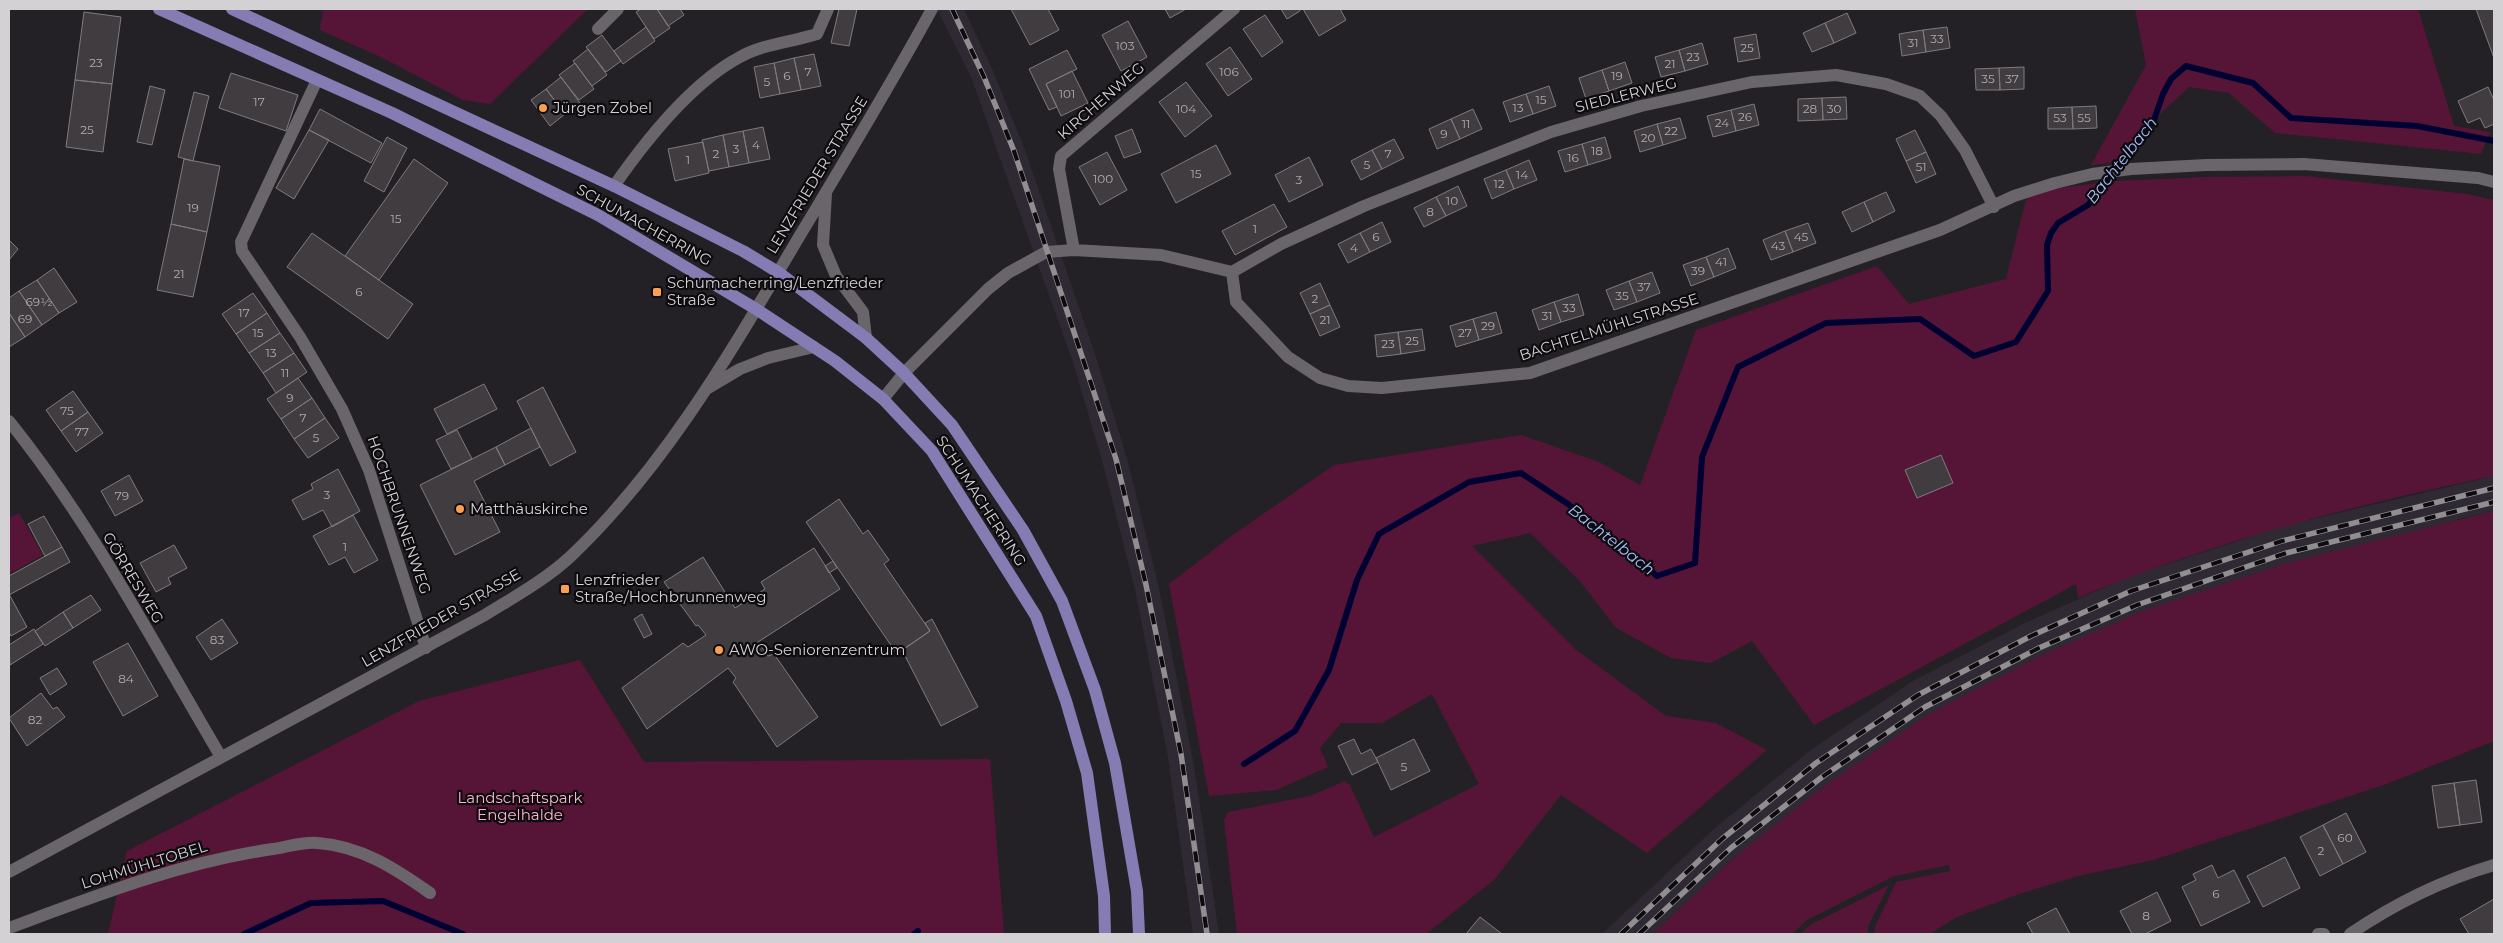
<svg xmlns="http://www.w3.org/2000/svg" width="2503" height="943" font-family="Montserrat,sans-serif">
<rect width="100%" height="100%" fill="#242126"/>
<path fill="#2e2933" d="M937,9H964L993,71L1025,150L1096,357L1127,459L1158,584L1193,760L1219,934H1193L1168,757L1135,589L1103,464L1073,362L971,77Z
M2494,476V511L2458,519L1736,856L1653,934H1602L1715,828L1812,749L1913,681L2025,623L2128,577L2280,527Z"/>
<path fill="#561536" d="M323,9H588L490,104L463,100L383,58L320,30Z
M2135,9H2418L2454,126L2490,132L2481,154L2275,133L2229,93L2189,87L2161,113L2130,161L2091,165L2146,65Z
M2306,176L2467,194L2494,200V476C2353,505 2212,542 2078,598L2076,584L1814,725L1752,641L1711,663L1671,658L1616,628L1580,581L1530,533L1472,546L1575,649L1666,716L1716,723L1767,750L1647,853L1561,795L1494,880L1426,934H1237L1224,820L1228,812L1310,796L1345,781L1350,785L1374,837L1479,784L1432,694L1382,723H1341L1320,748L1328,767L1276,790L1209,796L1169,584L1234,534L1334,465L1521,435L1599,462L1640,485L1696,330L1877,266L1909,304L2006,279L2026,200L2042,190L2116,181L2205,177Z
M2494,511V741L2384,785L2153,860L2078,876L2019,894L1957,917L1929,934H1874L1875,927L1896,882L1950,871L1949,865L1894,876L1807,920L1792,934H1653L1736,856L1827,784L1929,714L2042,655L2140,612L2287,563Z
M19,513L43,555L9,574V518Z
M580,660L644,762L990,759L1004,934H108L127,851L419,701Z
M1889,885L1868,926V934H1800L1810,925Z"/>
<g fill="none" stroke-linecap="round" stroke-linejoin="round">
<path stroke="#010032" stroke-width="6" d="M1244,764L1295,731L1329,670L1357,580L1379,534L1469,482L1521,473L1568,504L1657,576L1695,563L1702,457L1738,367L1826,323L1920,319L1974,356L2016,342L2048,291L2047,245L2051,233L2058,223L2088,205L2104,186L2125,155L2154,120L2163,94L2171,79L2186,66L2253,83L2291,118L2417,126L2494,141
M244,934L311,903L383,901L463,934
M914,934L918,931"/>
</g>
<path fill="#413c40" stroke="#807a7f" d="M641,9H657L670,28L654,39L636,12Z
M657,9H680L684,15L668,26Z
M839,9H857L849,46L831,43Z
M1011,9H1048L1059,30L1030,45Z
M1165,9H1186L1170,18Z
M1281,9H1299L1300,11L1287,19Z
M1303,9H1340L1346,20L1319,36Z
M2476,9H2494V58Z
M84,12L121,17L112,84L75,80Z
M1847,13L1856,33L1834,43L1825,23Z
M1265,15L1283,42L1262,57L1243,29Z
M1128,21L1147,57L1121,71L1102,35Z
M1825,23L1834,43L1812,52L1803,33Z
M646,27L655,41L623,64L614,51Z
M1947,27L1950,48L1926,52L1923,30Z
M1923,30L1926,52L1902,56L1899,34Z
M1756,34L1760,58L1738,62L1734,38Z
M602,35L621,61L606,72L586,47Z
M1702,43L1708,64L1685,71L1679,50Z
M1230,47L1252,79L1228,96L1206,64Z
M588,49L607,75L592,86L573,61Z
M1067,50L1077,69L1046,84L1057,107L1049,110L1029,69Z
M1679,50L1685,71L1661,77L1655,57Z
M814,54L821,86L801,90L794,58Z
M794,58L801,90L780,94L774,63Z
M1625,62L1632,83L1609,91L1602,70Z
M575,63L594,89L579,100L559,75Z
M774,63L780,94L760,98L754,67Z
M2024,67V89L2000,90L1999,68Z
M1999,68L2000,90H1976L1975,69Z
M1602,70L1609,91L1586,99L1579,78Z
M1072,71L1088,103L1061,116L1046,84Z
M231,73L298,95L286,131L219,108Z
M561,77L580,103L565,114L546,89Z
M75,80L112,84L103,152L66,147Z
M1186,82L1212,116L1185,137L1159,102Z
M150,86L165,90L152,145L137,142Z
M1549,86L1556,106L1533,114L1526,94Z
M2488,87L2494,100V124L2485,128L2480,118L2468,123L2458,101Z
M546,89L565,114L550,126L531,100Z
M194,92L209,96L193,161L178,157Z
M1526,94L1533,114L1510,122L1503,102Z
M1846,97L1847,119L1823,120L1822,98Z
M1822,98L1823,120L1798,121V99Z
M1754,104L1759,125L1736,131L1731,110Z
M2096,106L2097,128L2073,129L2072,107Z
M2072,107L2073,129H2048V108Z
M320,109L382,143L371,163L309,130Z
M1473,109L1482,129L1460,139L1451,119Z
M1731,110L1736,131L1713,137L1707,116Z
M1680,118L1686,138L1663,145L1657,124Z
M1451,119L1460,139L1437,149L1429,129Z
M1657,124L1663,145L1640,152L1634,131Z
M763,127L770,159L749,163L743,131Z
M1132,129L1141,152L1124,158L1115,136Z
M309,130L329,140L294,199L276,188Z
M1915,130L1926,152L1906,161L1896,139Z
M743,131L749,163L729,167L723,135Z
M723,135L729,167L709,171L702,140Z
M387,137L407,148L384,192L364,181Z
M1605,137L1611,158L1588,165L1582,144Z
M1394,139L1404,158L1382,169L1372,150Z
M703,142L709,173L675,181L668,149Z
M1582,144L1588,165L1565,172L1558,151Z
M1216,145L1231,174L1176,203L1161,174Z
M1372,150L1382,169L1361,180L1351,161Z
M1107,152L1127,190L1100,205L1079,167Z
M1926,152L1936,174L1916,183L1906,161Z
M1309,157L1323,185L1289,202L1275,175Z
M184,159L220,166L207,232L171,224Z
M414,159L448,183L379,280L345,256Z
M1529,160L1537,180L1514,189L1506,170Z
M1506,170L1514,189L1492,199L1484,179Z
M1458,186L1467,206L1446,216L1436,197Z
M1886,192L1895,211L1873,222L1864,202Z
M1436,197L1446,216L1424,227L1414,208Z
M1864,202L1873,222L1852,232L1842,212Z
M1274,204L1287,227L1235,255L1222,231Z
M1382,222L1391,242L1370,252L1360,233Z
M1808,223L1816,243L1793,252L1785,231Z
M171,224L207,232L193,297L157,290Z
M1785,231L1793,252L1771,260L1763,240Z
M312,233L413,304L388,339L287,267Z
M1360,233L1370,252L1348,263L1338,244Z
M9,240L18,249L9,260Z
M1728,248L1736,268L1714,277L1706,257Z
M1706,257L1714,277L1691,286L1683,265Z
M54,268L77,302L59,313L37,280Z
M1652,272L1660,293L1637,302L1629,281Z
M37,280L59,313L42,325L19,291Z
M1629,281L1637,302L1614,310L1606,290Z
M1320,283L1330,305L1310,314L1300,293Z
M19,291L42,325L25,337L9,313V298Z
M253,293L267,313L236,334L222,314Z
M1578,294L1584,315L1561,322L1554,302Z
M1554,302L1561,322L1539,330L1532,310Z
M1330,305L1340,327L1320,336L1310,314Z
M1496,312L1502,333L1479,340L1473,319Z
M9,313L25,337L9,347Z
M267,313L280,333L249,353L236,334Z
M1473,319L1479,340L1456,347L1450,326Z
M1422,329L1425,350L1401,354L1398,332Z
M1398,332L1401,354L1377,357L1375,335Z
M280,333L294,353L263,373L249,353Z
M294,353L307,372L276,393L263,373Z
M298,378L312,398L281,419L267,399Z
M484,384L497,409L447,434L434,409Z
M543,387L576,452L550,466L517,401Z
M73,391L88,412L61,431L46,410Z
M312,398L325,418L294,439L281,419Z
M88,412L103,433L76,452L61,431Z
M325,418L339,438L308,458L294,439Z
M531,428L540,447L505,465L496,447Z
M457,430L472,459L451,469L436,440Z
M496,447L505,465L474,481L500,532L455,555L420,485Z
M1941,455L1953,483L1917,498L1905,470Z
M338,469L360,511L332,527L323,510L303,520L292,500L313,489L311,484Z
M129,475L143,501L115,516L101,491Z
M839,499L863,534L868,530L889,560L884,564L930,631L897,654L806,522Z
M353,515L378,560L354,573L345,557L329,565L313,536Z
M44,516L62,547L45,556L28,524Z
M174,545L187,568L168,578L171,584L156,592L140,563Z
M62,547L70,562L9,595V576Z
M814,548L840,589L758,642L768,656L774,654L818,717L777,747L733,682L736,678L728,668L647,729L622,688L683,643L688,647L706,635L698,625L696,626L664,582L703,557L735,608L765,589L761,582Z
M833,561L837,568L829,573L825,566Z
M9,594L27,627L11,636L9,632Z
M91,595L101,610L73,628L63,612Z
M63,612L73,628L45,646L35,631Z
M642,614L652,634L644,638L634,619Z
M222,619L238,643L211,660L196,637Z
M932,619L978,707L941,726L902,650L930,631L925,623Z
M34,629L43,644L10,665L9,645Z
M128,643L158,696L123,716L93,662Z
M57,668L67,684L50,695L40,678Z
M41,693L53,709L57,707L65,717L27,746L9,718Z
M1354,739L1361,754L1371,749L1378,762L1352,775L1338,746Z
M1414,739L1430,771L1391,790L1376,758Z
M2476,780L2482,822L2460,825L2454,783Z
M2454,783L2460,825L2438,828L2432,786Z
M2346,813L2366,852L2343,864L2323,825Z
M2323,825L2343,864L2320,876L2300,837Z
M2285,857L2300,888L2263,907L2247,876Z
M2212,865L2218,878L2234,870L2250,902L2201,926L2182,887L2196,880L2193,874Z
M2157,892L2171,921L2145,934H2132L2120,911Z
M2494,899V934H2469L2460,919Z
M2056,908L2070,934H2033L2027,923Z
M1480,917L1502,934H1466Z"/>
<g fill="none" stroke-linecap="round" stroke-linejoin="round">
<path stroke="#69656b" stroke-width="12" d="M598,29L618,9
M317,80L241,242L242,251L300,337L342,409L369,470L426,648
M614,186C646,140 691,83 740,57C763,44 792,42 817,34L828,9
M826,194L823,245L836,276L863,312L866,338
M1074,250L1059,169L1061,156L1234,9
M1232,272L1281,244L1364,206L1551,132L1641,106L1752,82L1836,75L1886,84L1920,96L1941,116L1965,150L1994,207
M708,388L740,369L768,358L814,347
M883,399L904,373L988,289L1008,273L1046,252L1074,250L1161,255L1232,272L1236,302L1288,357L1320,378L1348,386L1382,388L1530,373L1940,230L2014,196L2055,183L2092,174L2131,169L2206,165L2304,164L2478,178L2494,182
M9,421C92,524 154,644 221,757
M9,872L485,615C514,597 545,580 570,557C666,466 732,350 799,237C844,162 890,86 932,9
M9,928C95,896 182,862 273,849C287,847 304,841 318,843C361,846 396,869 430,893
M2318,934H2324
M2350,934C2394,904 2443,880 2494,865"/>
<path stroke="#857cb4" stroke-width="12" d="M159,9L392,113L598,215L756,309L835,361L883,399L932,451L1036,616L1066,701L1087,773L1104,896L1105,934
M232,9L614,186L743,251L778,272L866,338L904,373L952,425L1023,530L1062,601L1095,690L1115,763L1137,891L1139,934"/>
<defs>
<path id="rail" d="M952,9L984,77L1014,151L1116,459L1146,585L1181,754L1207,934
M1621,934L1722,839L1816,763L1918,695L2031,636L2131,591L2282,541L2494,488
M1639,934L1731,848L1822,777L1925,707L2039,648L2137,605L2286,553L2494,502"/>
</defs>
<use href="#rail" stroke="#908e91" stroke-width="5.5"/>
<use href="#rail" stroke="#0d0b0d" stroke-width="4" stroke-dasharray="11" stroke-linecap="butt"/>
</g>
<g fill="#fa9f4f" stroke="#0d0b0d" stroke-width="2">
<circle cx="543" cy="108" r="5"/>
<rect x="652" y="287" width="10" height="10" rx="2.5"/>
<circle cx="460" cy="509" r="5"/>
<rect x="560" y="584" width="10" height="10" rx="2.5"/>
<circle cx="719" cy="650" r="5"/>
</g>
<g text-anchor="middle" stroke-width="4.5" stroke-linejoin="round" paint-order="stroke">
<g font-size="12" fill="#aeacaf">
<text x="1937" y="43">33</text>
<text x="1913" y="47">31</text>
<text x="1125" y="50">103</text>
<text x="1747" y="52">25</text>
<text x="1693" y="61">23</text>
<text x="96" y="67">23</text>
<text x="1670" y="68">21</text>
<text x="808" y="76">7</text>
<text x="1229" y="76">106</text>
<text x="787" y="80">6</text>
<text x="1617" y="80">19</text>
<text x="1988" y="83">35</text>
<text x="2012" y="83">37</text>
<text x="767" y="86">5</text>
<text x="1067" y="98">101</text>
<text x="1541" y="104">15</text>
<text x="259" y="106">17</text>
<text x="1518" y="112">13</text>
<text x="1186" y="113">104</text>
<text x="1810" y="113">28</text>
<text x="1834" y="113">30</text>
<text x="1745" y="121">26</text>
<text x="2060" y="122">53</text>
<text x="2084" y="122">55</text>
<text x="1722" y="127">24</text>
<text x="1466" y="128">11</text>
<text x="87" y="134">25</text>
<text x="1671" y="135">22</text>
<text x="1444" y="138">9</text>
<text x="1648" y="142">20</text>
<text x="756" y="149">4</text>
<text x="736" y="153">3</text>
<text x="1597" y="155">18</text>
<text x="716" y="158">2</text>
<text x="1388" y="158">7</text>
<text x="1573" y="162">16</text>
<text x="688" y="164">1</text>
<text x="1367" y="169">5</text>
<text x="1921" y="171">51</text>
<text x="1196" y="178">15</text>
<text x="1522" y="179">14</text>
<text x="1103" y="183">100</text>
<text x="1299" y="184">3</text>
<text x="1499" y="188">12</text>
<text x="1452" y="205">10</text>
<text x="193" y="212">19</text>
<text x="1430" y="216">8</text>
<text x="396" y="223">15</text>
<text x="1255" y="233">1</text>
<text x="1376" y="241">6</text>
<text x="1801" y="241">45</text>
<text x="1778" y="250">43</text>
<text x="1354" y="252">4</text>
<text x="1721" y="266">41</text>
<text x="1698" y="275">39</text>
<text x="179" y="278">21</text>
<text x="1644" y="291">37</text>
<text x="359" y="296">6</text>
<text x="1622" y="300">35</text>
<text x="1315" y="303">2</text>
<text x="39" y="306">69½</text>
<text x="1569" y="312">33</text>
<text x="244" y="317">17</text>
<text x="1547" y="320">31</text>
<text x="25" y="323">69</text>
<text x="1325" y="324">21</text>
<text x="1488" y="330">29</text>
<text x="258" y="337">15</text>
<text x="1465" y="337">27</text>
<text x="1412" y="345">25</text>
<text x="1388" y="348">23</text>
<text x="271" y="357">13</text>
<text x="285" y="377">11</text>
<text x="290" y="402">9</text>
<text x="67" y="415">75</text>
<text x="303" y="422">7</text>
<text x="82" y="436">77</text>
<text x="316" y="442">5</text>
<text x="327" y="499">3</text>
<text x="122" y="500">79</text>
<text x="345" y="551">1</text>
<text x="217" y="644">83</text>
<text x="126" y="683">84</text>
<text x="35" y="724">82</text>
<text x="1404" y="771">5</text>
<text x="2345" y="842">60</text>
<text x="2321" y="855">2</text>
<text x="2216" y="898">6</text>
<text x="2146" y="920">8</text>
</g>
<g font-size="15" fill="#d3d1d4" stroke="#0d0b0d">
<text transform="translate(1626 95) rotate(-14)" y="5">SIEDLERWEG</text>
<text transform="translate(1101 101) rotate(-41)" y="5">KIRCHENWEG</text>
<text transform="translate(817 175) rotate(-59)" y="5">LENZFRIEDER STRASSE</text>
<text transform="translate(644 225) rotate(29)" y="5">SCHUMACHERRING</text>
<text transform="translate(1609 327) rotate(-18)" y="5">BACHTELMÜHLSTRASSE</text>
<text transform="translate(981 501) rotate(57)" y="5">SCHUMACHERRING</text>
<text transform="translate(399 515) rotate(71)" y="5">HOCHBRUNNENWEG</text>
<text transform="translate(133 578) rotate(59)" y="5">GÖRRESWEG</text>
<text transform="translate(441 618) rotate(-30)" y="5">LENZFRIEDER STRASSE</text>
<text transform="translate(144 865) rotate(-17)" y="5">LOHMÜHLTOBEL</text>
</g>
<g font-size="15" fill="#d3d1d4" stroke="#0d0b0d" text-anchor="start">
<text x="553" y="113">Jürgen Zobel</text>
<text x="667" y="288">Schumacherring/Lenzfrieder<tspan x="667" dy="17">Straße</tspan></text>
<text x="470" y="514">Matthäuskirche</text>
<text x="575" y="585">Lenzfrieder<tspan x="575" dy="17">Straße/Hochbrunnenweg</tspan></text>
<text x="729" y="655">AWO-Seniorenzentrum</text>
</g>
<g font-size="15" fill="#fdb3d0" stroke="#0d0b0d">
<text x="520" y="803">Landschaftspark<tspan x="520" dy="17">Engelhalde</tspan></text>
</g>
<g font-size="16" font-style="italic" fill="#a4befc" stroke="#0d0b0d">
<text transform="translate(2121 160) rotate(-52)" y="6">Bachtelbach</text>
<text transform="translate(1612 539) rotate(38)" y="6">Bachtelbach</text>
</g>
</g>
<rect width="2503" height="943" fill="none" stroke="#d3d1d4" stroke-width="20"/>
</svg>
